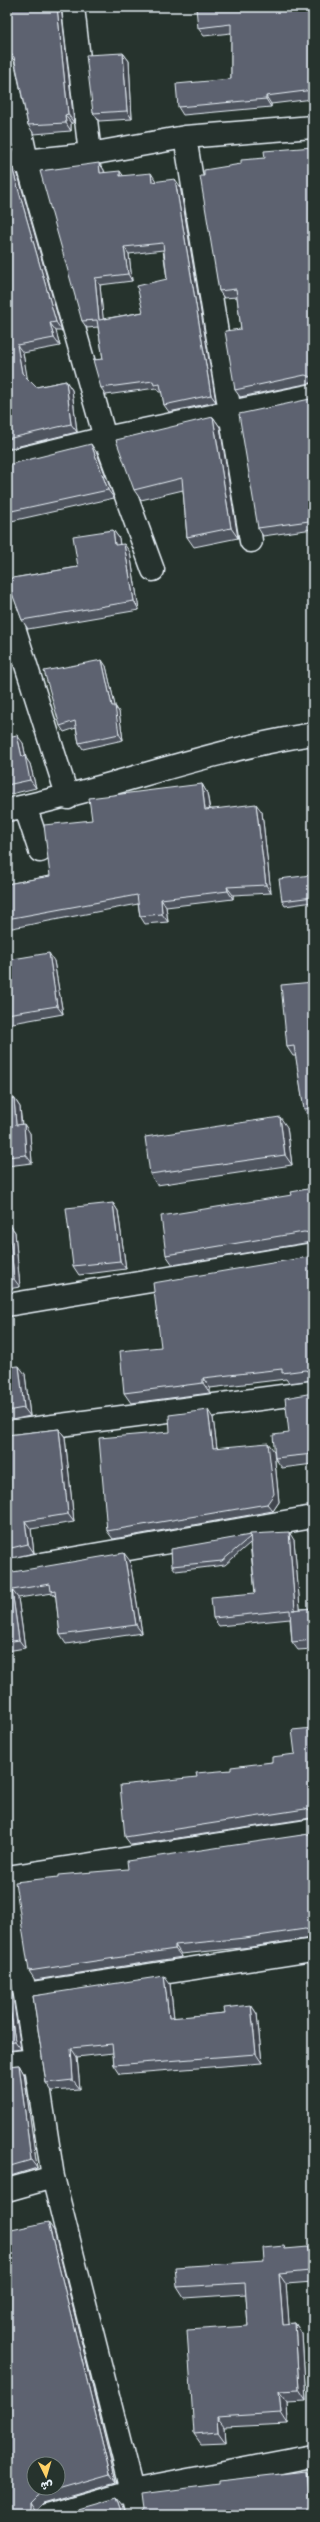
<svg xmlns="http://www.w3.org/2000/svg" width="320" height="2522" font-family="'Gochi Hand','Playpen Sans Arabic',sans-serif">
<rect width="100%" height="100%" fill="#26332d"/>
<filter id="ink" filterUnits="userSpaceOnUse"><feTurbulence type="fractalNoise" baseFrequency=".025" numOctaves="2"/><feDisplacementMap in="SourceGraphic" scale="8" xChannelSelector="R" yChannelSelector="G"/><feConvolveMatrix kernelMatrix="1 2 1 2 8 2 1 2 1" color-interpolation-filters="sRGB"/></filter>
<g filter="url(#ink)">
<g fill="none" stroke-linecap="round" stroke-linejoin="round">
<defs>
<path id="minor" d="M73,7L90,154
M7,68L27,161L105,438L153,570
M185,137L251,541
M7,163L90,154L185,137L313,127
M7,462L105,438L313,395
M7,605L68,798
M25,806L40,851
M7,810C110,789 209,750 313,734
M7,1305L313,1254
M7,1432L313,1392
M7,1570L313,1517
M7,1877L313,1830
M7,1878L53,2177L138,2515
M25,1994L313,1950
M7,2063L35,2060
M7,2190L53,2177
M47,2515L131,2491L313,2456"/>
</defs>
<use href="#minor" stroke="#e8f1f8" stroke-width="25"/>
<use href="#minor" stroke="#26332d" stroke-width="22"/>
</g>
<path fill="#50545f" stroke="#e8f1f8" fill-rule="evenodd" d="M7,7H61L74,123H71V131L34,134L28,125L14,60L10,56L7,57Z
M313,7V99L271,104V107L183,115L178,107L231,79V33L204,36L198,28Z
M123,53L129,61L132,119L99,121L93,113Z
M313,147V383H311L240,397L235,390L241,329L237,297L224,298L219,291L204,176L241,164Z
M99,163L104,170V172L123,176L156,181V182L180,186L216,402L169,412L164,405L162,392H159L156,388L106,395L101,388L103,359L98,327L87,328L82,321ZM163,250L167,279L143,312L103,319L100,285L132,281L129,254Z
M12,167L18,175L62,331H56L60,346L23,353L27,379L36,387L66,381L72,390L77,432L7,449V254H10Z
M313,397V529L263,536L258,528L310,399Z
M213,417L220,427L238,538L194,547L187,537L183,490L141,500L134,490Z
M97,453L114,498L7,522V465Z
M113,530L119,538L120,545L130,552L139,610L28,629L22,620L13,595L7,594V579L78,567Z
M106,666L115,706L119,712L123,740L83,749L79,743L76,728L64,732L60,726Z
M7,737L23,743L26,758L30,764L36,788L7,795Z
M202,784L207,793L210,809L262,812L271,893L233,895V899L166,907L168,922L145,924L140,916L138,904L7,929V884L50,876L92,820Z
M311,875L313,878V902L285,906L282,901Z
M7,939L10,959L54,961L63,1014L7,1024Z
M313,982V1119H310L304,1109L296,1056H293L287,1047Z
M14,1098L20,1107L22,1125L30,1133L32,1163L7,1166V1099Z
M287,1127L292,1165L157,1185L150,1174Z
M313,1188V1242H311L173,1265L166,1255L292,1195Z
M113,1203L118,1211L126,1269L79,1275L73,1266Z
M7,1224H9L15,1232L20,1287L8,1289L9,1292H7Z
M313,1253V1380H312L289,1383L286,1379L210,1388V1393L131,1403L124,1393L161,1347L308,1257Z
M7,1367L25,1374L30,1416L7,1421Z
M313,1393V1464L282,1468L275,1458Z
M213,1418L217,1448L274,1451L279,1502L273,1511L113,1539L107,1531L170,1432Z
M59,1429L65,1437L74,1522L31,1529L34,1553L7,1559V1435Z
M250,1535L294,1540L300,1609L313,1608V1649L298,1650L292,1642L290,1619L219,1626L213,1618L255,1593L250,1543L225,1565L176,1571L172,1566Z
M130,1561L142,1633L66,1644L60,1635L56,1598L53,1593L18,1598L25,1648L7,1651V1573Z
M313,1728V1818H311L131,1845L125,1837L197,1777L272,1762L295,1754Z
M313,1830V1938H311L251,1947L181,1954L182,1957L35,1980L29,1971L128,1869L309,1834Z
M7,1960L21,2049L7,2051Z
M170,1984L174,2018L225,2013L251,2005L257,2014L262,2063L120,2074L114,2065L113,2053L77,2057L80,2089L52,2091L46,2083L33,1996Z
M19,2065L24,2074L37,2168L7,2177V2066Z
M54,2231L116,2482L43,2503L35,2512V2515H7L10,2270Z
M287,2249L313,2255V2282L286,2284L289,2324L295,2323L302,2334L306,2401L287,2402L288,2424L225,2427L226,2443L201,2444L194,2434L248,2326L246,2294L184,2298L177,2287L264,2261Z"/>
<path fill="#41454e" stroke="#e8f1f8" d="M57,7H61L74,123L68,114Z
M123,53L129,61L132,119L127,111Z
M266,96L271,104V107L266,99Z
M65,115L71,123V131L66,123Z
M99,163L104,170L105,180L100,173Z
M12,167L18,175L62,331L56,322Z
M120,171L125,178L120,176Z
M151,173L156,181L157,189L152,182Z
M175,179L180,186L216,402L211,395Z
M124,247L129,254L132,281L128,274Z
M95,278L100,285L104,327L99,320Z
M50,323L56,331L60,346L54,338Z
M17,345L23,353L28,382L22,373Z
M66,381L72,390L77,432L71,424Z
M213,417L220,427L238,538L231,528Z
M91,444L97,453L114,498L108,490Z
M309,517L313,523V527L309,521Z
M113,530L119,538L121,554L115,545Z
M124,544L130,552L139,610L134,601Z
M102,660L106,666L116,710L115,706L119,712L123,740L119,734L112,706Z
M17,735L23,743L26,758L30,764L36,788L30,780L22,757Z
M202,784L207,793L211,818L205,810Z
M256,804L262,812L271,893L266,885Z
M311,875L313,878V891Z
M227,887L233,895V899L228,891Z
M161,899L166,907L168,922L162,914Z
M7,939L11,968L7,963Z
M49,953L54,961L63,1014L57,1006Z
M14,1098L20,1107L22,1133L16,1125Z
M280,1117L287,1127L292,1165L285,1155Z
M24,1124L30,1133L32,1163L26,1155Z
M113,1203L118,1211L126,1269L120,1261Z
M9,1224L15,1232L20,1287L14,1279Z
M19,1366L25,1374L30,1416L24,1408Z
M203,1378L210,1388V1393L203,1383Z
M208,1410L213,1418L218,1456L213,1448Z
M59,1429L65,1437L74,1522L68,1514Z
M268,1443L274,1451L279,1502L273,1511L267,1504Z
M25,1521L31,1529L34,1553L28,1544Z
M289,1532L294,1540L301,1618L295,1610Z
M124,1553L130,1561L142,1633L136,1625Z
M12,1590L18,1598L25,1648L19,1640Z
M175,1945L181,1954L182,1957L175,1949Z
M7,1960L21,2049L15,2041L7,1990Z
M164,1976L170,1984L175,2027L169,2018Z
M251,2005L257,2014L262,2063L256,2054Z
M71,2048L77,2057L80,2089L73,2080Z
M19,2065L24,2074L37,2168L31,2160Z
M48,2222L54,2231L116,2482L110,2474Z
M308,2247L313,2255V2276L310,2271Z
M279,2274L286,2284L290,2335L283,2324Z
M295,2323L302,2334L306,2401L299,2390Z
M279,2391L287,2402L288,2424L281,2413Z
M217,2417L225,2427L226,2443L218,2432Z
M307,2471L313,2480V2515H311Z
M117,2498L123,2506L126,2515H123Z
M29,2503L35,2512V2515H32L29,2510Z"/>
<path fill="#5d626f" stroke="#e8f1f8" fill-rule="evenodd" d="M7,7H57L68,114L65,115L66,123L28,125L14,57L7,50Z
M208,7H313V90L266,96V99L178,107L176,84L231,79V24L198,28L196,8Z
M123,53L127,111L93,113L86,55Z
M313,147V378L305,375L235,390L225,331L241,329L236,289L219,291L200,176H204V170L241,164V160L265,158L264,151Z
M99,163L100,173L120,171V176L151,173L152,182L175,179L211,395L164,405L160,384L154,385L153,381L101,388L93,360L103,359L97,320L82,321L40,171ZM163,243L167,279L137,286L143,312L99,320L95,278L128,274L124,247Z
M7,167H12L56,322L50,323L54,338L17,345L22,373L36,387L66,381L71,424L7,439V254H10L7,234Z
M313,397V517H309V521L258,528L239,414L310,399Z
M213,417L231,528L187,537L182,478L134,490L116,440Z
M91,444L108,490L7,512V465Z
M113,530L115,545L124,544L134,601L22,620L10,588L7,587V579L78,567L73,536Z
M102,660L112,706H115L119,734L79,743L75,721L60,726L44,671Z
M17,735L22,757L25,756L30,780L7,785V737Z
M202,784L205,810L256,804L266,885L227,887L228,891L161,899L162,914L140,916L137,895L7,919V884L50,876L44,825L92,820L89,798Z
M311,875L313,891V897L282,901L279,879Z
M49,953L57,1006L7,1014V960Z
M313,982V1108L304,1109L294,1046L287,1047L281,985Z
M14,1098L16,1125L24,1124L26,1155L7,1157V1099Z
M280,1117L285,1155L150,1174L145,1137Z
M313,1188V1235L311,1233L304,1232L166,1255L161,1216L292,1195L291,1192Z
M113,1203L120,1261L73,1266L66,1208Z
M7,1224H9L14,1279L7,1280Z
M313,1253V1373L305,1370L282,1373V1369L203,1378V1383L124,1393L120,1351L161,1347L153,1283L308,1257Z
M19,1366L24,1408L7,1411V1367Z
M313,1393V1454L275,1458L273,1435L289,1433L285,1398Z
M208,1410L213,1448L268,1443L274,1494L267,1504L107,1531L99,1438L170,1432L169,1415Z
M59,1429L68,1514L25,1521L28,1544L7,1549V1435Z
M289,1532L295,1610H292L313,1608V1640L292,1642L290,1610L213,1618L211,1597L255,1593L250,1534Z
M250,1535V1537L222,1561L172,1566L171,1549Z
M124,1553L136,1625L60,1635L55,1590L51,1591L50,1584L12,1590L19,1640L7,1642V1573Z
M313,1728V1812L305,1809L125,1837L120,1785L197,1777L196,1773L231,1770V1767L272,1762V1757L295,1754L292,1730Z
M313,1830V1931L305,1929L245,1938L175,1945V1949L29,1971L15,1882L58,1877V1875L128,1869L127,1861L309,1834Z
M164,1976L169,2018L225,2013L224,2008L251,2005L256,2054L114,2065L112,2044L71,2048L73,2080L46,2083L33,1996Z
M7,1990L15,2041L7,2042Z
M19,2065L31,2160L7,2167V2066Z
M48,2222L110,2474L37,2495L29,2503V2510L32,2515H7V2271L10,2270L7,2259V2231ZM34,2464H58V2488H34Z
M284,2246L285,2249L308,2247L310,2271L279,2274L283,2324L295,2323L299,2390L279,2391L281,2413L217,2417L218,2432L194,2434L187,2330L248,2326L245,2283L177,2287L175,2267L264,2261L263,2248Z
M307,2471L311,2515H139L144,2510L142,2494L219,2484V2481Z
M117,2498L123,2515H57Z"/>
</g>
<rect width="320" height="2522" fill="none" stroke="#26332d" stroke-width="24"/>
<rect x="12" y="12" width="296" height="2498" fill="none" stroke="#e8f1f8" stroke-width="1.5" filter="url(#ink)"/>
<g transform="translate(46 2476) rotate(175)"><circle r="19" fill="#26332d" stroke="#747f7e"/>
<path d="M0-3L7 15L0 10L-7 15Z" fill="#ffd166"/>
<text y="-6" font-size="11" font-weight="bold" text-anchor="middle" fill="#e8f1f8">ش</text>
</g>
</svg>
